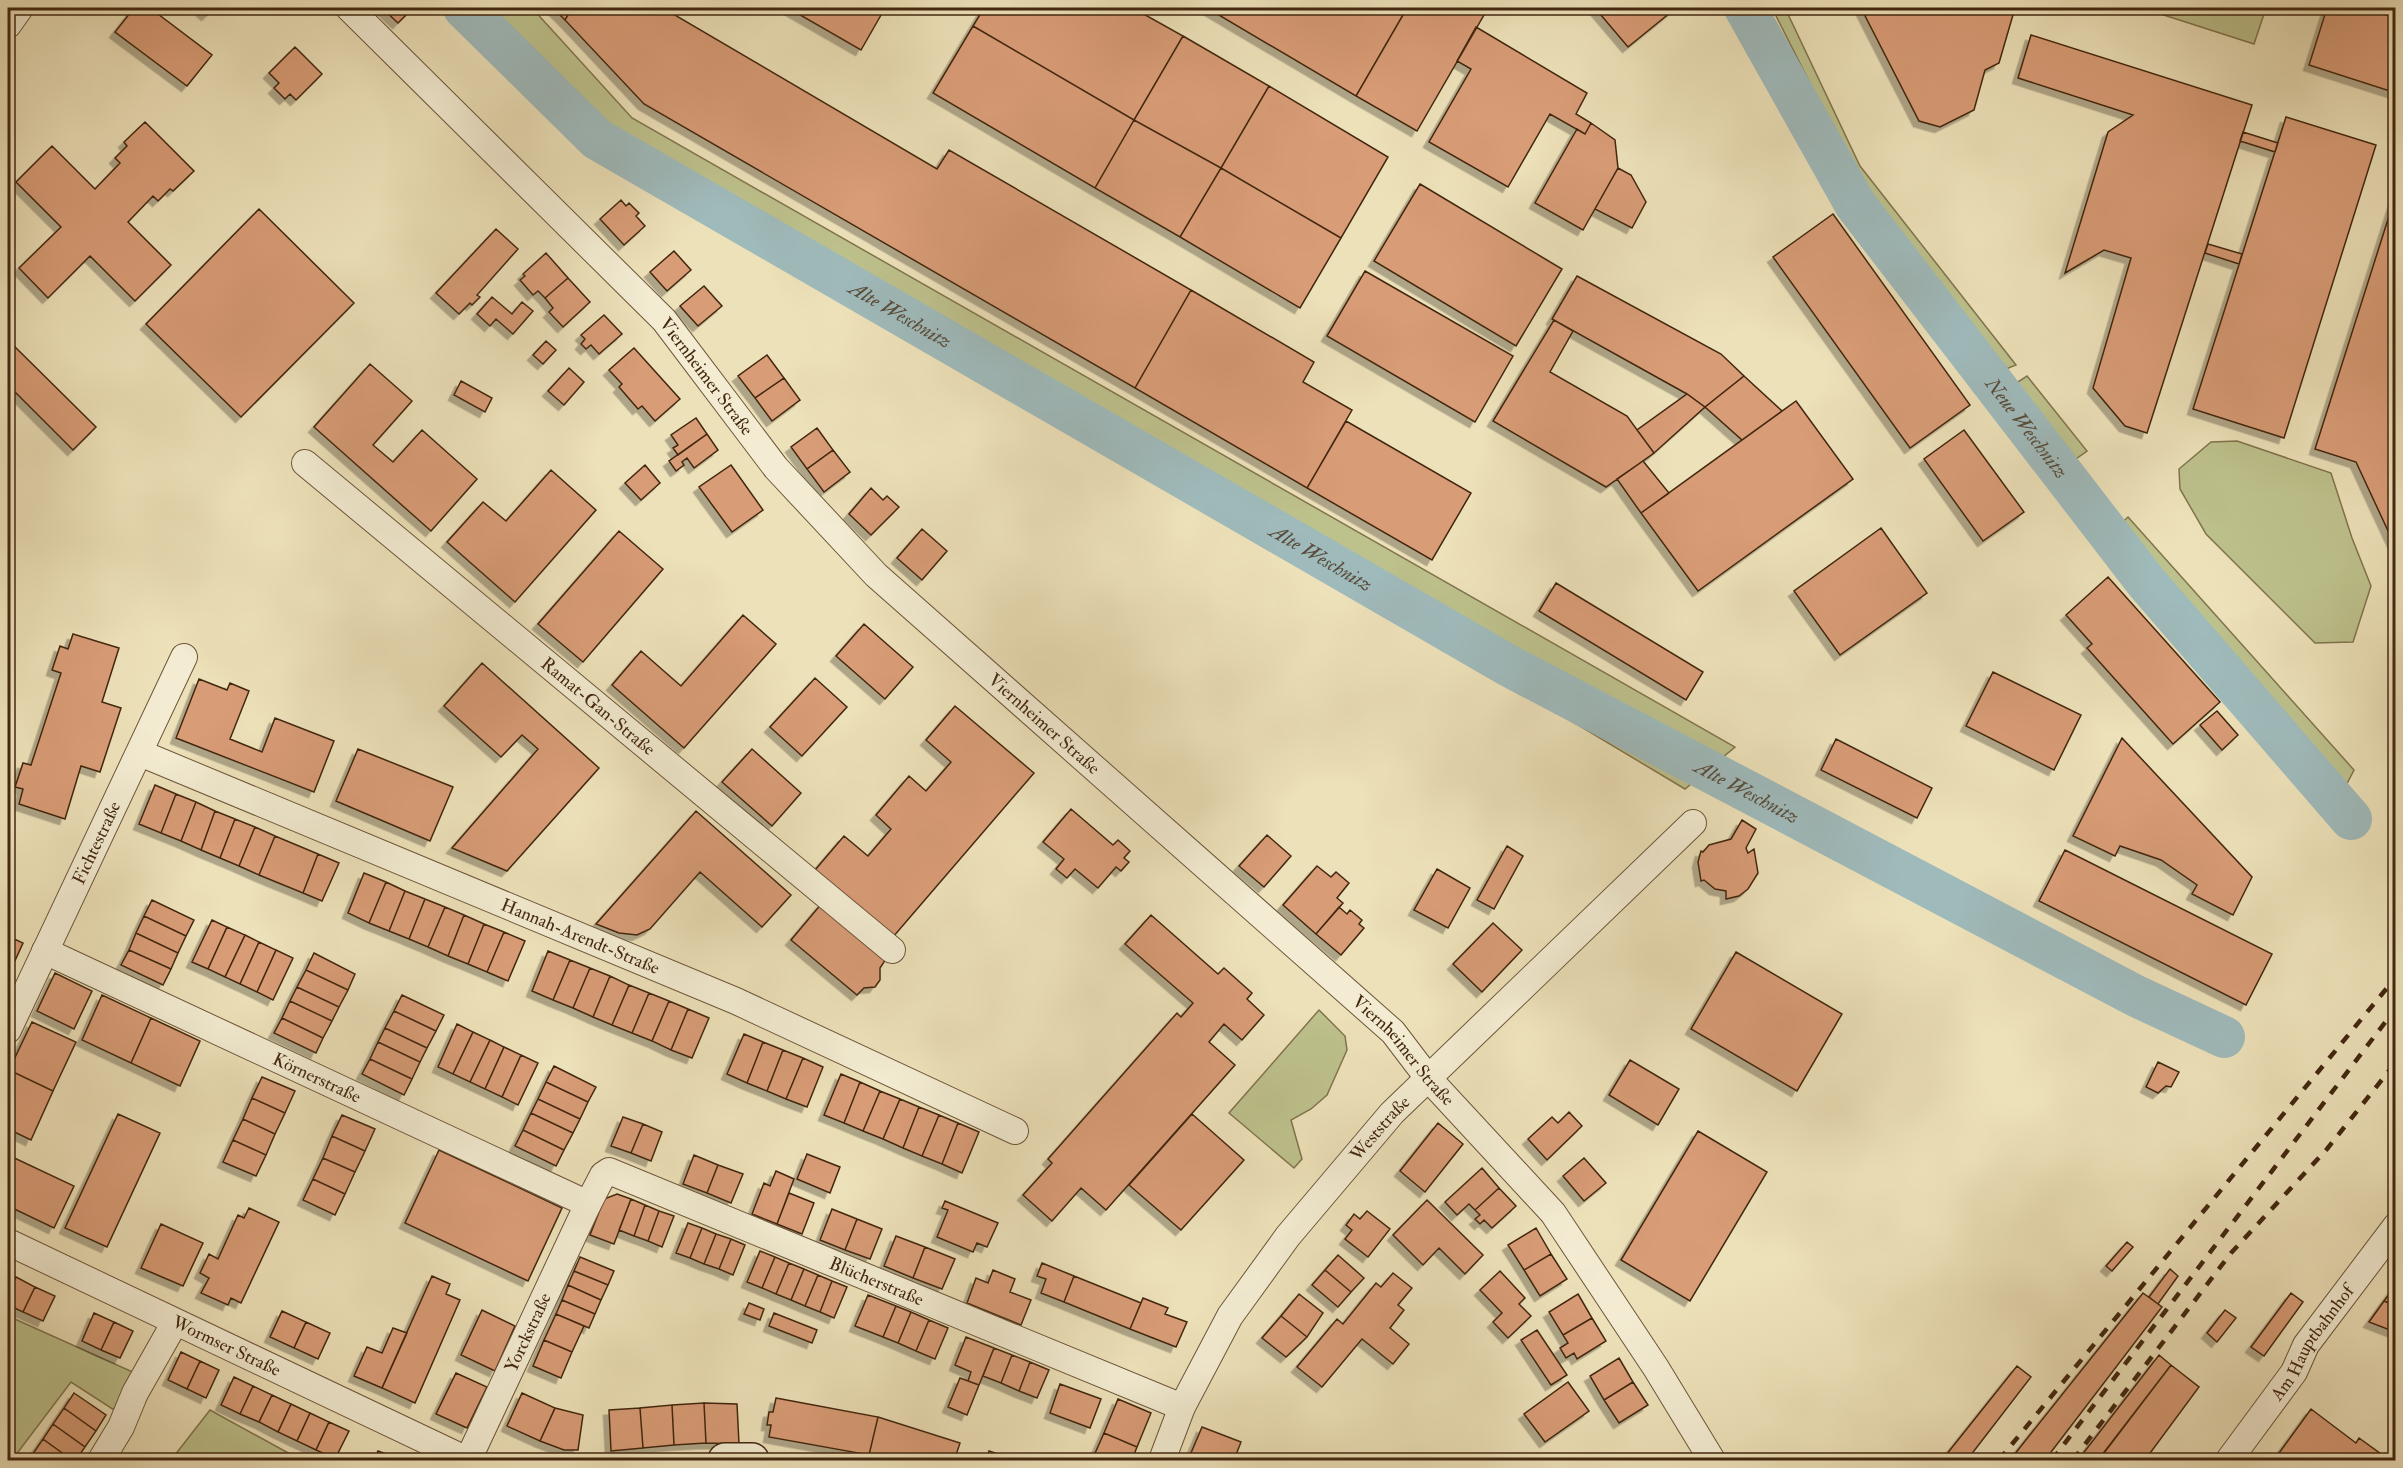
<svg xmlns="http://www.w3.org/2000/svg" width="2403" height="1468" font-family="'IM FELL Double Pica',serif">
<defs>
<filter id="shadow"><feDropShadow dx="-5.5" dy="5.5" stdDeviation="0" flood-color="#0004"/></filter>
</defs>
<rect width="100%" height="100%" fill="#ede1b9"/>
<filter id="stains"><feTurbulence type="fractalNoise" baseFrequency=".00333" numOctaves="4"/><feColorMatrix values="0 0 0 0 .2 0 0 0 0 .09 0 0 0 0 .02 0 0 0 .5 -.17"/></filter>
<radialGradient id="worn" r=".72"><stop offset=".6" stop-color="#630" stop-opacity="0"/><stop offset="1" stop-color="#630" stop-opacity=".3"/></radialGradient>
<path fill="#bdc18c" stroke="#80744e" stroke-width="1.5" d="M463,8H532L632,118L1735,747L1685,789L1297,557L1107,453L600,151Z
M1772,8H1785L1860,166L2016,365L2001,371L1855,172Z
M2142,8H2266L2254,44Z
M2027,376L2087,451L2066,466L2007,389Z
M2237,441L2331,473L2352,538L2371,586L2353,642L2315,643L2206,534L2180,489L2179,469L2211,442Z
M2128,517L2354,770L2340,797L2114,530Z
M1319,1010L1345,1036L1347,1050L1327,1095L1311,1109L1291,1120L1302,1159L1294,1168L1229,1113Z
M8,1316L135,1373L114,1410L71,1382L12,1460H8Z
M210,1410L301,1460H171Z"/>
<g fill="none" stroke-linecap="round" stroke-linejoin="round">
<g stroke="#9fbabb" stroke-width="42">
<path id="s1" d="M464,8L597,139L1511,667L2136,996L2224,1037"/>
<path id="s2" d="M1745,8L1855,204L2146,582L2351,819"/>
</g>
</g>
<path fill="#d89c76" stroke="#422710" stroke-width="1.5" filter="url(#shadow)" d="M134,8H150L212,55L187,86L115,32Z
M199,8H214L207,15Z
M382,8H413L398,23Z
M553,8H572L565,20Z
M572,8H663L937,169L949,150L1191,290L1135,388L644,104L565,20Z
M788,8H885L861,50Z
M984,8H1133L1183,36L1134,120L973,26Z
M1207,8H1407L1356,96Z
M1407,8H1488L1417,131L1356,96Z
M1595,8H1676L1628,47Z
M1861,8H2015L1999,63L1985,70L1974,110L1940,127L1919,121Z
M2327,8H2364L2396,18V93L2309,65Z
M973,26L1134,120L1095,188L933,93Z
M1476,27L1587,93L1576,114L1591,123L1585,134L1550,114L1508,187L1429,142L1471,69L1457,61Z
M2031,35L2252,105L2147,433L2125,426L2093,388L2131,258L2104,250L2065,273L2108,132L2133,115L2018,78Z
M1183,36L1269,86L1221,168L1134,120Z
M295,47L322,74L296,100L290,94L285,99L274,88L279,83L269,73Z
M1269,86L1388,157L1341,238L1221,168Z
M2286,117L2376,145L2284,438L2193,409Z
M1134,120L1221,168L1180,237L1095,188Z
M145,122L194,171L173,191L170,189L158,201L153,196L128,222L171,265L135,301L90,256L48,298L19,268L61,227L16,182L52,146L95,189L120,163L115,158L127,146L124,142Z
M1591,123L1615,140L1618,168L1583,230L1535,203L1577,129L1585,134Z
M2243,132L2278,143L2275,152L2240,141Z
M1221,168L1341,238L1300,308L1180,237Z
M1618,168L1631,175L1646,202L1632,228L1595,209Z
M1420,184L1562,269L1516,346L1374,261Z
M2396,194V548L2356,462L2315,449Z
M621,200L626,206L629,203L639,213L636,216L645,226L624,245L600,219Z
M259,209L354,303L241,417L146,324Z
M1833,214L1970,405L1910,448L1773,257Z
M496,229L518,249L477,295L480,297L472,305L470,303L459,314L436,293Z
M2208,244L2242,254L2239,264L2205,253Z
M674,251L691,270L667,291L650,272Z
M546,253L568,278L545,298L538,291L533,295L520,280L525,276L523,274Z
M1365,271L1513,356L1475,422L1327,336Z
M1577,276L1721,354L1744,376L1705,407L1687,394L1552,319Z
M568,278L590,302L563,327L549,312L553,308L545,298Z
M704,286L722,306L698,326L680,306Z
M1191,290L1314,362L1303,382L1352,410L1307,488L1135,388Z
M492,297L512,314L522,302L533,311L513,334L496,319L490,326L477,314Z
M604,315L622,334L599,354L591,345L586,349L581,344L585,339L581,335Z
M1554,320L1573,331L1550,372L1627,416L1654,453L1606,487L1493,421Z
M8,340L96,427L73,450L8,385Z
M546,341L556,350L543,364L533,355Z
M634,348L680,399L655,421L642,406L638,409L619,387L622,384L609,370Z
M767,355L784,378L755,398L738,376Z
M370,364L412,401L373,445L393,462L422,430L477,479L431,531L314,427Z
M569,368L584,382L564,405L548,391Z
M1744,376L1782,411L1742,440L1705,407Z
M784,378L800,400L772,421L755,398Z
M461,381L492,398L485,412L454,395Z
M1687,394L1705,407L1654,453L1637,430Z
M1796,401L1853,479L1698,591L1641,513Z
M696,418L707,434L678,455L673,448L678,445L671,435Z
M1346,421L1471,493L1432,560L1307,488Z
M817,428L833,450L807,469L791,447Z
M1964,430L2024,512L1983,541L1924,459Z
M707,434L718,450L694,468L687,458L682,462L684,465L676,471L669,461Z
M833,450L850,472L824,492L807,469Z
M1643,461L1669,493L1641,513L1617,479Z
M645,465L660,483L641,500L625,483Z
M731,465L763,510L732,532L699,487Z
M551,470L596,510L515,602L447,542L483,502L506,521Z
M871,488L883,500L887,496L899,507L871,535L849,514Z
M1881,528L1927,593L1840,655L1794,591Z
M922,529L947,551L922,580L897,558Z
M619,531L663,569L583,662L538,624Z
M2108,577L2220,702L2173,744L2087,648L2092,644L2066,615Z
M1556,583L1703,672L1686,700L1539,611Z
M743,615L776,644L684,748L612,685L641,651L681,686Z
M864,624L913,667L885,699L836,656Z
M73,634L119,648L102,702L121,708L100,772L81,766L65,819L19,804L23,789L15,787L23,763L31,765L61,673L52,670L60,646L68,649Z
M482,663L599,768L507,871L452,848L538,749L522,735L501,757L444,706Z
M1993,672L2081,715L2054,770L1966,726Z
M815,678L847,707L802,756L770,727Z
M199,679L227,690L230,683L249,691L230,739L262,752L275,718L334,741L314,792L176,738Z
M955,706L1034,773L893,937L815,870L844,836L868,856L891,829L876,815L909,776L926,791L951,762L926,740Z
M2217,711L2238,735L2222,750L2200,725Z
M2122,738L2252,877L2233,915L2192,894L2197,885L2161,860L2120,846L2115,856L2073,836Z
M1836,739L1932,788L1917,818L1821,770Z
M358,749L453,787L430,841L336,801Z
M752,749L801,793L772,826L722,782Z
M155,785L176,794L161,833L139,824Z
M176,794L196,802L181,841L161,833Z
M196,802L215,811L201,850L181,841Z
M1071,809L1113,845L1118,840L1130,851L1124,858L1129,862L1121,871L1116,867L1098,888L1075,869L1067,878L1056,869L1064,859L1043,842Z
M215,811L235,819L220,858L201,850Z
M696,811L791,895L762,927L700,872L650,929L637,935L619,933L596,924Z
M235,819L255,827L239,866L220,858Z
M1742,820L1756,829L1746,848L1748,853L1754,849L1758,873L1748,889L1739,896L1726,899V891L1715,889L1704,880L1701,881L1698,862L1701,851L1703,852L1709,845L1731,839Z
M255,827L275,836L259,875L239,866Z
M1267,835L1291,856L1264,887L1239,866Z
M275,836L318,854L303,893L259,875Z
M1507,846L1523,856L1494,909L1477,900Z
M2065,850L2272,954L2246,1005L2039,901Z
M318,854L339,863L322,901L303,893Z
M1317,866L1331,877L1336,872L1349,883L1337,898L1343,903L1316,934L1283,905Z
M1437,869L1470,888L1448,928L1414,910Z
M364,873L386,882L369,923L348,913Z
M386,882L405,891L389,931L369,923Z
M405,891L425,899L409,939L389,931Z
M425,899L445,907L428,947L409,939Z
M152,900L194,920L186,936L144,916Z
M822,903L886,959L880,968V980L875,987L864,988L857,995L791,940Z
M445,907L464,915L448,956L428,947Z
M1339,907L1347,914L1350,910L1362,920L1359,924L1364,928L1341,955L1316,934Z
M464,915L484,924L468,964L448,956Z
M1151,915L1218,974L1224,968L1252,993L1247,999L1264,1015L1242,1040L1224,1024L1209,1042L1235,1065L1106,1210L1081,1188L1052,1221L1023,1195L1052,1163L1048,1159L1177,1013L1181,1017L1193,1003L1125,944Z
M144,916L186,936L178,953L136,933Z
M212,920L227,927L208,969L192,962Z
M1493,923L1522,950L1482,992L1453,964Z
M484,924L504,932L487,972L468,964Z
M227,927L245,935L225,977L208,969Z
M504,932L525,941L508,981L487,972Z
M136,933L178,953L171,969L129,950Z
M245,935L259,942L240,984L225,977Z
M8,936L23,943L8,976Z
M259,942L276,950L257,992L240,984Z
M129,950L171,969L163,985L121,965Z
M276,950L293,958L273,1000L257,992Z
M548,951L570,960L553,1000L532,991Z
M1736,952L1842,1014L1797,1091L1691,1029Z
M314,953L355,974L348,990L306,970Z
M570,960L590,968L573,1008L553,1000Z
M590,968L610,976L593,1017L573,1008Z
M306,970L348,990L339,1007L297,987Z
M55,973L92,991L74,1029L37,1011Z
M610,976L629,985L612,1025L593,1017Z
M629,985L649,993L632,1033L612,1025Z
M297,987L339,1007L332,1021L290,1001Z
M649,993L669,1001L652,1041L632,1033Z
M102,995L151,1018L131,1063L82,1040Z
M402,995L444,1015L436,1031L394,1011Z
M290,1001L332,1021L323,1038L282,1018Z
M669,1001L688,1009L671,1050L652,1041Z
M688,1009L709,1018L692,1058L671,1050Z
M394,1011L436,1031L427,1048L385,1028Z
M151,1018L200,1041L180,1086L131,1063Z
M282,1018L323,1038L316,1053L274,1033Z
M32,1022L76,1042L53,1091L9,1070Z
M457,1024L473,1032L453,1074L438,1067Z
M385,1028L427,1048L420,1062L378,1042Z
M473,1032L490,1040L470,1082L453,1074Z
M744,1034L763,1042L747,1083L727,1074Z
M490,1040L504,1047L485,1089L470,1082Z
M378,1042L420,1062L412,1079L370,1059Z
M763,1042L783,1050L767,1091L747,1083Z
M504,1047L521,1055L502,1097L485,1089Z
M783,1050L803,1058L786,1099L767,1091Z
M521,1055L538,1063L518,1105L502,1097Z
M803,1058L823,1067L807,1107L786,1099Z
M370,1059L412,1079L404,1095L362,1074Z
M1630,1060L1679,1089L1658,1125L1609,1095Z
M2158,1062L2179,1072L2171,1087L2166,1086L2158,1093L2146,1087Z
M554,1066L596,1087L588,1102L546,1082Z
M9,1070L53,1091L31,1140L8,1129Z
M841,1074L860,1082L844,1123L824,1115Z
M262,1077L295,1091L285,1113L252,1098Z
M546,1082L588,1102L580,1119L538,1099Z
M860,1082L880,1091L863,1131L844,1123Z
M880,1091L900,1099L883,1139L863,1131Z
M252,1098L285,1113L275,1134L243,1119Z
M538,1099L580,1119L573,1133L531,1113Z
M900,1099L919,1107L903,1148L883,1139Z
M919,1107L939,1115L922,1156L903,1148Z
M1569,1112L1582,1126L1547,1160L1528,1139L1552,1117L1558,1123Z
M531,1113L573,1133L564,1150L523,1130Z
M118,1114L160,1133L107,1247L65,1228Z
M1192,1114L1244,1160L1181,1230L1129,1185Z
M342,1115L375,1129L365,1151L332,1136Z
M939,1115L958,1123L942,1164L922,1156Z
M623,1117L643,1124L631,1153L611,1146Z
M243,1119L275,1134L266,1155L233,1140Z
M958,1123L979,1132L962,1173L942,1164Z
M1438,1123L1463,1144L1425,1192L1400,1171Z
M643,1124L662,1132L651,1161L631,1153Z
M523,1130L564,1150L556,1166L515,1146Z
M1698,1131L1767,1172L1690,1301L1621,1260Z
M332,1136L365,1151L355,1172L323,1158Z
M233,1140L266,1155L256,1176L223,1162Z
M439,1150L562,1208L528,1281L405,1223Z
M807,1154L840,1167L830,1193L797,1179Z
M8,1155L74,1186L54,1228L8,1206Z
M694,1155L718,1165L707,1193L683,1184Z
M323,1158L355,1172L345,1194L313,1179Z
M1584,1158L1606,1183L1584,1201L1563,1176Z
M718,1165L743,1174L731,1203L707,1193Z
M1482,1168L1499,1188L1475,1210L1469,1204L1457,1215L1445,1202Z
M776,1171L794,1179L777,1224L752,1214L764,1183L770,1186Z
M313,1179L345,1194L335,1215L303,1200Z
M1499,1188L1516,1206L1492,1228L1484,1220L1480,1224L1475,1219L1480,1215L1475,1210Z
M789,1193L814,1203L802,1234L777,1224Z
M617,1194L631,1199L614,1244L590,1235L604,1199Z
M631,1199L645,1205L634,1236L619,1230Z
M1427,1200L1483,1255L1465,1274L1439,1248L1423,1265L1393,1235Z
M945,1201L998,1223L987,1247L977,1243L973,1252L937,1237L948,1210L942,1208Z
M645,1205L659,1211L648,1241L634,1236Z
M249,1208L279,1222L241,1303L231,1298L228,1305L201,1293L209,1278L200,1273L209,1254L218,1259L238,1215L244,1218Z
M832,1209L857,1219L845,1250L820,1240Z
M659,1211L674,1216L662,1247L648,1241Z
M1367,1211L1390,1229L1368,1257L1345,1239L1352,1230L1346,1225L1354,1214L1360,1219Z
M857,1219L882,1229L870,1259L845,1250Z
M688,1223L702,1228L690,1258L676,1253Z
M161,1224L203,1243L183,1286L141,1268Z
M702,1228L716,1234L704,1264L690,1258Z
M1536,1228L1551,1254L1524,1270L1508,1245Z
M716,1234L731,1239L719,1269L704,1264Z
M896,1236L925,1247L913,1278L884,1266Z
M731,1239L745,1245L733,1275L719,1269Z
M2127,1242L2133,1247L2112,1271L2106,1266Z
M925,1247L955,1259L942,1289L913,1278Z
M760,1251L775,1257L762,1288L747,1282Z
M1551,1254L1567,1279L1540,1296L1524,1270Z
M1338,1255L1364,1278L1351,1292L1325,1270Z
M580,1257L614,1271L608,1285L574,1271Z
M775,1257L789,1263L776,1294L762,1288Z
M789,1263L804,1269L791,1300L776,1294Z
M1042,1263L1074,1276L1064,1302L1041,1293L1046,1279L1037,1276Z
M804,1269L818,1275L805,1306L791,1300Z
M2170,1269L2178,1276L2158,1304L2149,1297Z
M993,1270L1015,1279L1010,1292L1031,1300L1021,1325L967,1303L976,1278L988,1283Z
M1325,1270L1351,1292L1338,1307L1312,1285Z
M574,1271L608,1285L601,1300L568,1285Z
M1500,1271L1525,1298L1519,1304L1531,1316L1508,1338L1493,1322L1502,1313L1480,1290Z
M8,1273L16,1277L8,1296Z
M1393,1273L1412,1288L1398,1305L1404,1310L1390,1328L1409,1344L1393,1364L1362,1339L1322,1387L1297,1367L1337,1319L1343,1324L1376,1283L1381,1287Z
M818,1275L832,1281L820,1312L805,1306Z
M432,1276L450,1284L446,1294L460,1300L415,1403L382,1388Z
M1074,1276L1141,1303L1130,1329L1064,1302Z
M16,1277L35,1287L23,1312L8,1305V1296Z
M832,1281L847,1287L834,1318L820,1312Z
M568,1285L601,1300L595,1314L562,1300Z
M2396,1285V1306L2384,1301Z
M35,1287L55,1296L43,1321L23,1312Z
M2143,1293L2162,1307L2045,1460H2010Z
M2291,1293L2303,1302L2264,1356L2251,1347Z
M1299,1294L1323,1313L1307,1337L1281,1316Z
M1578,1294L1592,1318L1563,1335L1549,1312Z
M868,1295L896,1306L883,1337L855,1326Z
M1143,1298L1168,1308L1165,1314L1187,1322L1176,1347L1130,1329Z
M562,1300L595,1314L589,1328L556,1314Z
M2384,1301L2396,1306L2395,1332L2369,1322Z
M749,1303L764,1309L760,1320L744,1314Z
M896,1306L911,1312L898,1343L883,1337Z
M482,1310L515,1326L495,1371L461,1355Z
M2225,1310L2236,1318L2217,1342L2207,1333Z
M282,1311L306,1322L294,1348L270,1337Z
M911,1312L929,1320L916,1351L898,1343Z
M94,1313L114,1322L101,1350L82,1341Z
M774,1313L817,1330L812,1343L769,1326Z
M556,1314L584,1326L572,1352L544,1340Z
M1281,1316L1307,1337L1286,1357L1262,1338Z
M1592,1318L1606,1341L1577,1359L1574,1353L1566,1358L1560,1348L1568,1343L1563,1335Z
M929,1320L948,1328L935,1359L916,1351Z
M114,1322L133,1331L120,1358L101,1350Z
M306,1322L330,1333L318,1359L294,1348Z
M393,1328L407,1333L382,1388L354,1376L367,1347L382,1353Z
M1537,1330L1567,1375L1551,1385L1521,1340Z
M966,1337L994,1348L979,1385L968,1381L971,1372L955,1365Z
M544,1340L572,1352L561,1378L533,1366Z
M994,1348L1012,1355L1001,1383L983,1376Z
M181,1352L200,1361L187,1389L168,1380Z
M1012,1355L1030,1362L1019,1391L1001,1383Z
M2159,1355L2171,1365L2101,1457L2098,1460H2078Z
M1619,1358L1633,1382L1604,1400L1590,1376Z
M200,1361L219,1370L206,1398L187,1389Z
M1030,1362L1049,1370L1037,1398L1019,1391Z
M2171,1365L2199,1387L2145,1460H2098Z
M2017,1366L2031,1377L1967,1460H1942Z
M456,1373L487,1387L467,1428L436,1414Z
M234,1377L253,1386L240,1414L221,1405Z
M960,1378L979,1385L967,1415L948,1407Z
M1568,1382L1589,1411L1545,1442L1524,1414Z
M1633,1382L1648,1405L1619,1423L1604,1400Z
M1060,1384L1101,1399L1090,1428L1050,1413Z
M253,1386L272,1395L259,1422L240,1414Z
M74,1393L106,1415L96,1431L64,1408Z
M522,1393L555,1408L540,1441L507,1426Z
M272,1395L291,1404L278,1432L259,1422Z
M776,1398L878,1417L869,1455L769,1437L771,1425H767L769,1412H773Z
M1118,1399L1151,1413L1137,1447L1104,1433Z
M704,1403L737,1404L739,1444L706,1443Z
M704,1403L706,1443L674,1445L672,1405Z
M291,1404L310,1413L297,1441L278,1432Z
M672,1405L674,1445L643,1448L640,1408Z
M64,1408L96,1431L85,1447L53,1424Z
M555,1408L583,1415L578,1450H564L540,1441Z
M640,1408L643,1448L611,1451L609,1410Z
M2311,1409L2356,1443L2359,1438L2381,1454L2376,1460H2274Z
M310,1413L329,1422L316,1450L297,1441Z
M878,1417L960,1443L956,1455L967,1460H887L869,1455Z
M329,1422L349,1431L335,1459L316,1450Z
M53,1424L85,1447L76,1460H72L43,1439Z
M1202,1427L1241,1442L1234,1460H1188Z
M1104,1433L1137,1447L1132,1460H1092Z
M43,1439L72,1460H40L32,1455Z
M378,1451L402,1460H374Z
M989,1451L1016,1460H986Z"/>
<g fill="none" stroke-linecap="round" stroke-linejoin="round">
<defs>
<g id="minor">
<path id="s3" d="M349,8L664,320L776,468L876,575L1393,1032L1428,1078L1553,1213L1656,1368L1712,1460"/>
<path d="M8,25L20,8"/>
<path id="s4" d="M305,463L892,950"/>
<path id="s5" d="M140,753L736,1001L1015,1131"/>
<path id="s6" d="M45,951L588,1204"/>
<path id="s7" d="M8,1030L184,657"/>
<path id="s8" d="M8,1242L467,1460"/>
<path d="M101,1460L121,1427L135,1393L174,1324"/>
<path id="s9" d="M468,1460L588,1204L603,1175L609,1171L1182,1407"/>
<path id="s10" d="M1162,1460L1182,1407L1230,1316L1288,1236L1392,1113L1693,823"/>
<path id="s11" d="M2229,1460L2294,1372L2306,1345L2396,1226"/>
</g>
<path id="secondary" d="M725,1460H752"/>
</defs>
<use href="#minor" stroke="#6d563a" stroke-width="28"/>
<use href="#secondary" stroke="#422710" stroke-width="36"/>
<use href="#minor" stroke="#f3ecd2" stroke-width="26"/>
<use href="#secondary" stroke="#f3ecd2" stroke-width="33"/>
<path stroke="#422710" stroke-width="4.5" stroke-dasharray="10 10" stroke-linecap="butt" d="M1999,1460L2396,977
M2052,1460L2396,1008
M2073,1460L2231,1253L2327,1149L2396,1062"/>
</g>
<g text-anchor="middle" stroke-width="5" stroke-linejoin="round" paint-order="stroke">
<g font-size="18" fill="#422710" stroke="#f3ecd2">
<text dy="6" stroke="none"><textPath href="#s3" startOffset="514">Viernheimer Straße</textPath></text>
<text dy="6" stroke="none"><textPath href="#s4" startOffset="381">Ramat-Gan-Straße</textPath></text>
<text dy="6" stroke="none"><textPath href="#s3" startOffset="1000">Viernheimer Straße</textPath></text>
<text dy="6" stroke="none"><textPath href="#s7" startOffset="207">Fichtestraße</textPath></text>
<text dy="6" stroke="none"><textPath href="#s5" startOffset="477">Hannah-Arendt-Straße</textPath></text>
<text dy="6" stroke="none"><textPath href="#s3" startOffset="1486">Viernheimer Straße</textPath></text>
<text dy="6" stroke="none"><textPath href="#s6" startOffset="300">Körnerstraße</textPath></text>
<text dy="6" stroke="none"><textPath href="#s10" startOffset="400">Weststraße</textPath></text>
<text dy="6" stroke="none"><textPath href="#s9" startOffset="612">Blücherstraße</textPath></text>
<text dy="6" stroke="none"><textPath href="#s9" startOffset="141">Yorckstraße</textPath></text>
<text dy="6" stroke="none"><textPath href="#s11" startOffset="144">Am Hauptbahnhof</textPath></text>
<text dy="6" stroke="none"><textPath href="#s8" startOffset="242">Wormser Straße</textPath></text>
</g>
<g font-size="20" font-style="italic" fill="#594c3b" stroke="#f3ecd2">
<text dy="7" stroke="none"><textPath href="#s1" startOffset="537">Alte Weschnitz</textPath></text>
<text dy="7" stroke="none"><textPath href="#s2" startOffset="507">Neue Weschnitz</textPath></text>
<text dy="7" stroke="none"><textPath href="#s1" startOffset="1023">Alte Weschnitz</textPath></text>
<text dy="7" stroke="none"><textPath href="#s1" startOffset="1509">Alte Weschnitz</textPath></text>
</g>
</g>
<rect width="2403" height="1468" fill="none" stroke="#ede1b9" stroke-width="30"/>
<rect x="9" y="9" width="2385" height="1450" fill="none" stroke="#422710" stroke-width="3"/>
<rect x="15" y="15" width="2373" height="1438" fill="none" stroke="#422710" stroke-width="1.5"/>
<rect width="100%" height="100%" filter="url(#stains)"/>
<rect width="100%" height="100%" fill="url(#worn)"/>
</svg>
